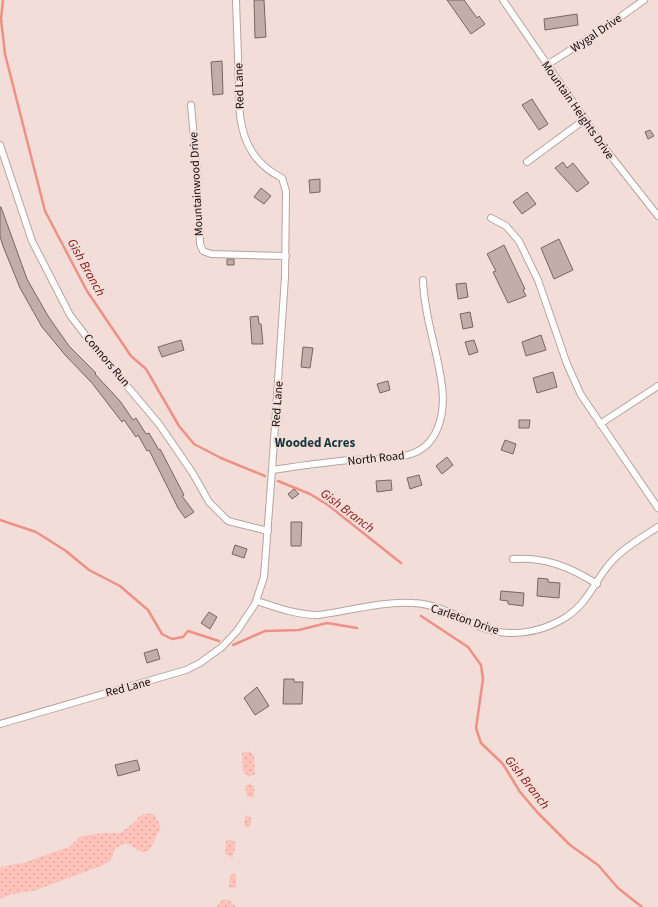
<svg xmlns="http://www.w3.org/2000/svg" width="658" height="907" font-family="'Source Sans 3',sans-serif">
<defs>
<pattern id="grass-dots" width="8" height="8" patternUnits="userSpaceOnUse"><rect width="8" height="8" fill="#fec3ba"/><path d="M2 2h.1M6 6h.1" fill="none" stroke="#d9a69f" stroke-width="1.8" stroke-linecap="round"/></pattern>
</defs>
<rect width="100%" height="100%" fill="#f2ddd9"/>
<path fill="url(#grass-dots)" d="M249,751L254,755L255,774L249,777L243,772L242,753Z
M248,784L254,786V796L252,798L247,796L245,786Z
M148,813L155,815L161,827L150,849L144,853C130,847 128,838 114,850C113,860 110,862 101,866L33,891L12,894L0,899V867L23,863L69,847L81,836L104,833H121L137,820L139,816Z
M247,815L250,816L252,822L248,828L244,826L245,816Z
M230,839L236,843L233,858L225,854L226,841Z
M231,874H236V887L232,889L229,887L230,875Z
M222,899L229,900L236,907H217Z"/>
<g fill="none" stroke-linecap="round" stroke-linejoin="round">
<path stroke="#ed9185" stroke-width="2.5" d="M3,0L1,19L5,54L45,211L87,291L131,356L146,369L179,426L194,444L221,458L265,476
M278,481L310,494L328,505L401,563
M0,520L36,532L66,551L89,570L120,586L148,610L162,634L172,639L183,637L188,631L219,641
M421,616L468,647L481,665L483,679L476,728L481,743L503,764L520,792L538,813L570,845L598,865L618,888L642,907
M233,645L265,631L299,630L327,623L357,628"/>
</g>
<path fill="#c2adaa" stroke="#786663" d="M254,0H264L266,37L255,38Z
M447,0H464L477,18L479,16L485,24L471,34Z
M577,14L578,25L545,30L544,19Z
M222,61L223,94L213,95L211,62Z
M532,99L548,124L539,130L522,105Z
M650,130L654,136L648,139L645,132Z
M563,162L567,168L573,163L589,183L577,192L555,168Z
M320,179V192L310,193L309,180Z
M261,188L271,196L264,204L254,197Z
M527,192L536,204L522,214L513,202Z
M0,207H1L27,279L48,316L69,346L96,373L95,374L120,401L133,420L136,418L146,434L149,433L159,450L160,449L184,495L182,496L194,512L185,518L178,508L149,450L147,451L138,435L136,437L124,420L122,422L92,383L66,356L42,327L20,288L3,246L0,236Z
M559,239L573,270L554,279L541,248Z
M504,245L525,289L523,290L526,296L508,303L493,272L496,271L487,254Z
M227,259H234V265H227Z
M466,283L468,297L458,299L456,284Z
M470,312L473,327L463,329L460,314Z
M258,316L259,324H261L263,344H252L250,317Z
M541,335L546,350L526,356L522,342Z
M181,340L184,350L162,357L158,347Z
M474,340L478,352L469,355L465,342Z
M303,347L313,348L310,368L301,367Z
M553,372L557,387L537,393L533,378Z
M388,381L390,390L380,393L377,384Z
M519,420H530L529,428H519Z
M505,440L516,444L513,454L501,450Z
M447,457L453,465L442,474L436,466Z
M419,475L422,485L410,489L407,478Z
M391,480L392,490L377,492L376,481Z
M294,489L299,494L292,499L288,494Z
M291,522H302L301,546H291Z
M235,545L247,549L244,558L232,554Z
M538,578L548,579V582L560,583L559,598L537,596Z
M501,591L524,593L523,606L508,604V601L500,600Z
M209,612L217,617L210,629L201,623Z
M157,649L160,659L147,663L144,653Z
M284,679H294V682H303L302,704H283Z
M257,687L269,706L255,715L244,698Z
M137,760L140,770L118,776L115,765Z"/>
<g fill="none" stroke-linecap="round" stroke-linejoin="round">
<defs>
<path id="minor" d="M503,0L603,146L658,216
M547,65L609,25L644,0
M191,105L197,172L200,244L203,251L211,254L286,256
M0,145L32,241L70,315L95,348L159,424L192,472L209,502L228,521L268,531
M527,162L584,120
M491,218L506,226L519,241L538,280L567,364L581,395L658,508
M600,424L658,386
M272,470C299,466 325,462 351,460C370,459 393,460 411,454C442,444 446,406 441,379C436,346 424,314 423,280
M513,559C546,557 570,567 597,584
M257,601C278,608 297,615 319,615C348,611 383,601 413,603C438,604 459,617 481,627C508,638 539,633 563,619C591,602 594,579 614,559C626,546 643,537 658,527
M0,724L186,670L200,663L222,647L237,631L255,604L264,577L272,470L285,277L286,191L282,178C256,165 244,145 240,116L236,0"/>
</defs>
<use href="#minor" stroke="#b7a3a0" stroke-width="8"/>
<use href="#minor" stroke="#fff" stroke-width="6"/>
</g>
<g text-anchor="middle" stroke-width="4" stroke-linejoin="round" paint-order="stroke">
<g font-size="12" fill="#100a09" stroke="#f2ddd9">
<text transform="translate(596 33) rotate(-34)" y="4">Wygal Drive</text>
<text transform="translate(239 86) rotate(-92)" y="4">Red Lane</text>
<text transform="translate(578 110) rotate(55)" y="4">Mountain Heights Drive</text>
<text transform="translate(196 184) rotate(-93)" y="4">Mountainwood Drive</text>
<text transform="translate(107 360) rotate(50)" y="4">Connors Run</text>
<text transform="translate(277 404) rotate(-86)" y="4">Red Lane</text>
<text transform="translate(376 458) rotate(-6)" y="4">North Road</text>
<text transform="translate(465 619) rotate(19)" y="4">Carleton Drive</text>
<text transform="translate(128 687) rotate(-15)" y="4">Red Lane</text>
</g>
<g font-size="13" font-style="italic" fill="#821511" stroke="#f2ddd9">
<text transform="translate(87 267) rotate(61)" y="5">Gish Branch</text>
<text transform="translate(348 510) rotate(37)" y="5">Gish Branch</text>
<text transform="translate(528 782) rotate(52)" y="5">Gish Branch</text>
</g>
<g font-size="13" font-weight="bold" fill="#16383d" stroke="#f2ddd9">
<text x="315" y="447">Wooded Acres</text>
</g>
</g>
</svg>
